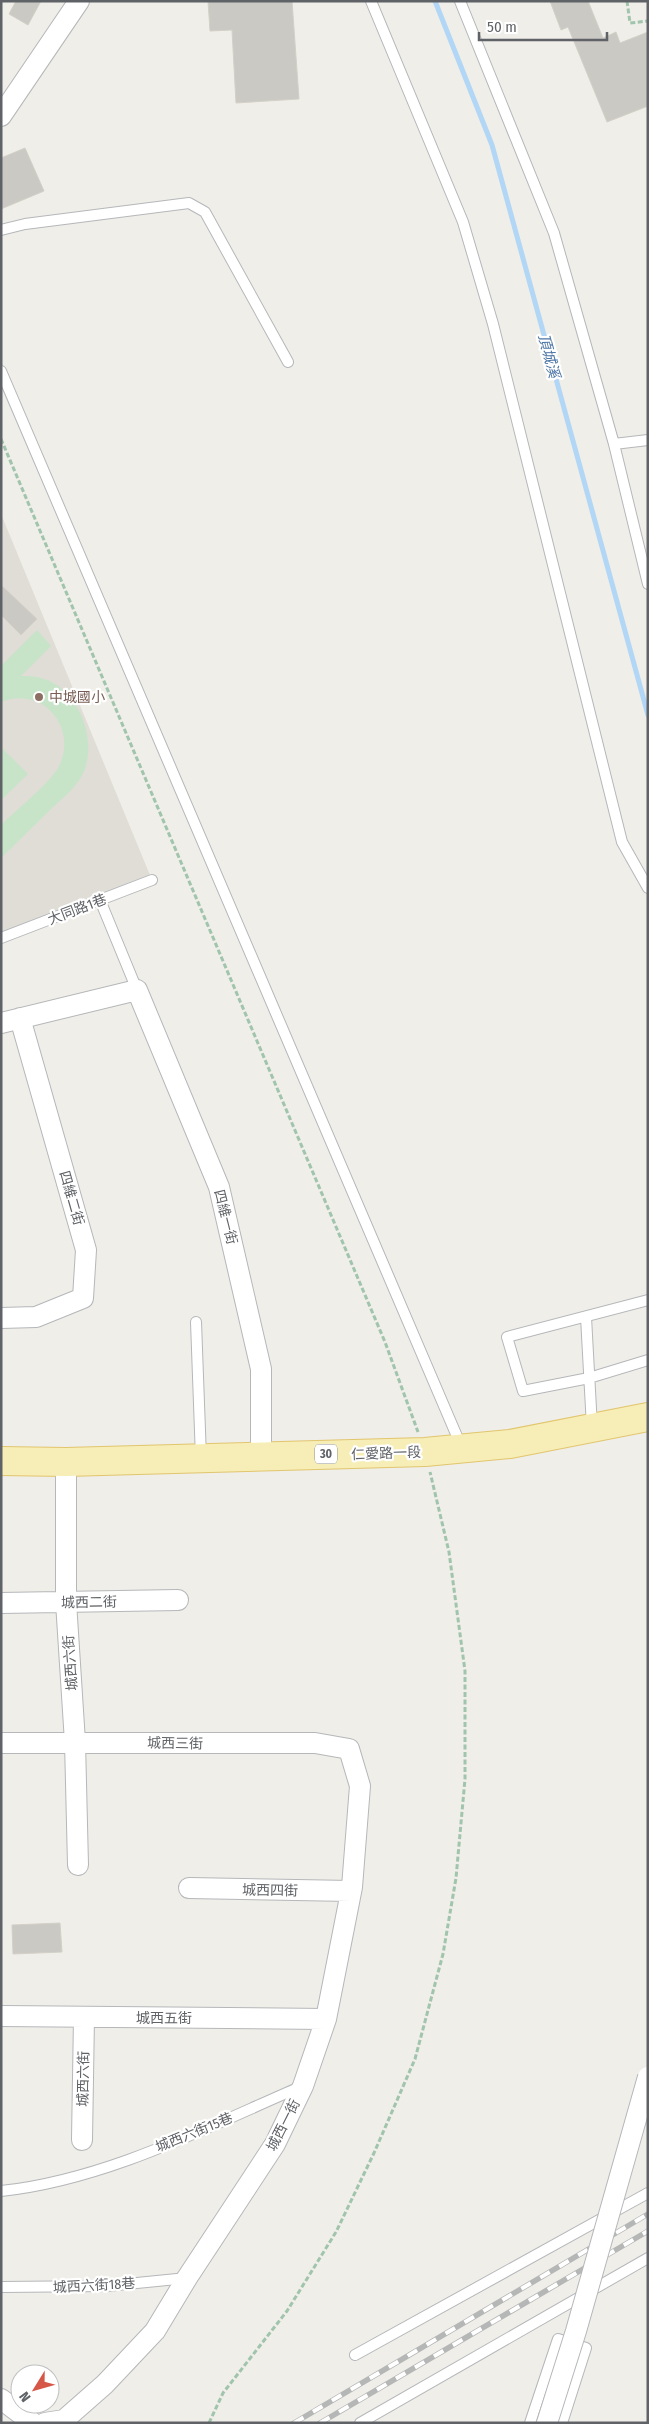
<svg xmlns="http://www.w3.org/2000/svg" width="649" height="2424" font-family="'Fira Sans Condensed','Noto Sans TC',sans-serif">
<rect width="100%" height="100%" fill="#efeee8"/>
<path fill="#dfddd6" d="M1,514L152,880L1,936Z"/>
<path fill="#c7e4c8" d="M37,630L51,646L21,676C45,675 61,684 75,704C88,724 94,755 81,777C75,788 63,798 53,807C36,824 18,841 1,858V825C15,811 54,780 60,764C77,725 41,686 1,702V666Z
M1,747L28,774L1,800Z"/>
<g fill="none" stroke-linecap="round" stroke-linejoin="round">
<path stroke="#b2d6f5" stroke-width="5" d="M435,1L492,145L648,715"/>
</g>
<path fill="#cbc9c4" stroke="#d3d0c7" d="M16,1H41L28,25L9,14Z
M208,1H292L299,99L236,103L232,30L210,31Z
M550,1H588L603,38L616,32L620,43L648,32V106L607,122L568,27L561,30Z
M25,148L44,191L1,209V158Z
M1,585L37,619L21,635L1,615Z
M60,1923L62,1952L13,1954L12,1925Z"/>
<g fill="none" stroke-linecap="round" stroke-linejoin="round">
<defs>
<path id="service" d="M371,1L463,222L493,324L622,842L648,888
M460,1L554,233L614,444L648,584
M1,230L25,224L189,203L205,212L288,362
M1,371L462,1448
M614,444L648,440
M100,900L137,990
M1,938L152,880
M648,1300L507,1337L523,1391L589,1378L648,1360
M586,1317L592,1427
M196,1322L201,1458
M1,2191C105,2180 205,2128 300,2087
M1,2287L107,2286L187,2278
M355,2355L648,2193
M360,2423L648,2258
M530,2423L558,2339L586,2348L562,2423"/>
<path id="minor" d="M1,116L79,1
M1,1023L137,990L219,1187L261,1369V1456
M1,1318L36,1317L83,1298L86,1250L20,1018
M66,1462V1602L75,1742L78,1865
M1,1603L178,1600
M1,1743H315L349,1749L360,1786L352,1887L326,2019L303,2086L275,2144L187,2278L155,2331L105,2384L64,2420L45,2423
M189,1888L351,1891
M1,2016L326,2019
M82,2140L84,2017
M1,2399L33,2423"/>
<path id="primary" d="M1,1461L66,1462L425,1452L510,1444L648,1417"/>
</defs>
<use href="#service" stroke="#b5b7ba" stroke-width="12"/>
<use href="#minor" stroke="#b5b7ba" stroke-width="22"/>
<use href="#primary" stroke="#e2c56e" stroke-width="30"/>
<path stroke="#a1c4ad" stroke-width="3" stroke-dasharray="5 2.5" stroke-linecap="butt" d="M627,1L630,23L648,21
M1,439L385,1342L418,1432
M209,2423L223,2393L287,2311L336,2232L374,2153L415,2059L443,1954L456,1878L465,1779V1671L449,1552L430,1472"/>
<use href="#service" stroke="#fff" stroke-width="10"/>
<use href="#minor" stroke="#fff" stroke-width="20"/>
<use href="#primary" stroke="#f6eeb6" stroke-width="28"/>
<defs>
<path id="rail" d="M294,2423L648,2214
M320,2423L648,2231"/>
</defs>
<use href="#rail" stroke="#b5b6b6" stroke-width="5.5"/>
<use href="#rail" stroke="#fff" stroke-width="4" stroke-dasharray="11" stroke-linecap="butt"/>
<defs>
<path id="minor-bridge" d="M547,2423L576,2331L648,2077"/>
</defs>
<use href="#minor-bridge" stroke="#b5b7ba" stroke-width="22" stroke-linecap="butt"/>
<use href="#minor-bridge" stroke="#fff" stroke-width="20"/>
</g>
<circle fill="#8d6e63" stroke="#fff" stroke-width="2" cx="39" cy="697" r="5"/>
<g text-anchor="middle" stroke-width="4.5" stroke-linejoin="round" paint-order="stroke">
<rect fill="#fff" stroke="#8f9194" stroke-width="1" x="315" y="1444.5" width="22" height="19" rx="4"/>
<g font-size="12" font-weight="bold" fill="#5f6266">
<text x="326" y="1458">30</text>
</g>
<g font-size="14" fill="#785e54" stroke="#fff" text-anchor="start">
<text x="49" y="702">中城國小</text>
</g>
<g font-size="14" fill="#5f6266" stroke="#fff">
<text transform="translate(77 909) rotate(-21)" y="5">大同路1巷</text>
<text transform="translate(72 1198) rotate(74)" y="5">四維二街</text>
<text transform="translate(226 1217) rotate(76)" y="5">四維一街</text>
<text transform="translate(386 1453) rotate(-2)" y="5">仁愛路一段</text>
<text transform="translate(89 1602) rotate(-1)" y="5">城西二街</text>
<text transform="translate(70 1663) rotate(-94)" y="5">城西六街</text>
<text transform="translate(175 1743) rotate(1)" y="5">城西三街</text>
<text transform="translate(270 1890) rotate(1)" y="5">城西四街</text>
<text x="164" y="2023">城西五街</text>
<text transform="translate(83 2079) rotate(-89)" y="5">城西六街</text>
<text transform="translate(283 2125) rotate(-63)" y="5">城西一街</text>
<text transform="translate(194 2132) rotate(-22)" y="5">城西六街15巷</text>
<text transform="translate(94 2285) rotate(-3)" y="5">城西六街18巷</text>
</g>
<g font-size="15" font-style="italic" fill="#4f77a6" stroke="#fff">
<text transform="translate(549 356) rotate(75)" y="5">頂城溪</text>
</g>
</g>
<rect width="649" height="2424" fill="none" stroke="#5f6266" stroke-width="5"/>
<g transform="translate(35 2389) rotate(233)"><circle r="24" fill="#ffffff" stroke="#bfc0c2"/>
<path d="M0-4L9 19L0 12L-9 19Z" fill="#d65747"/>
<text y="-8" font-size="14" font-weight="bold" text-anchor="middle" fill="#5f6266">N</text>
</g>
<path d="M479 32v8h128v-8" fill="none" stroke="#5f6266" stroke-width="2.5"/>
<text x="487" y="32" font-size="15" fill="#5f6266" stroke="#ffffff" stroke-width="4" paint-order="stroke">50 m</text>
</svg>
